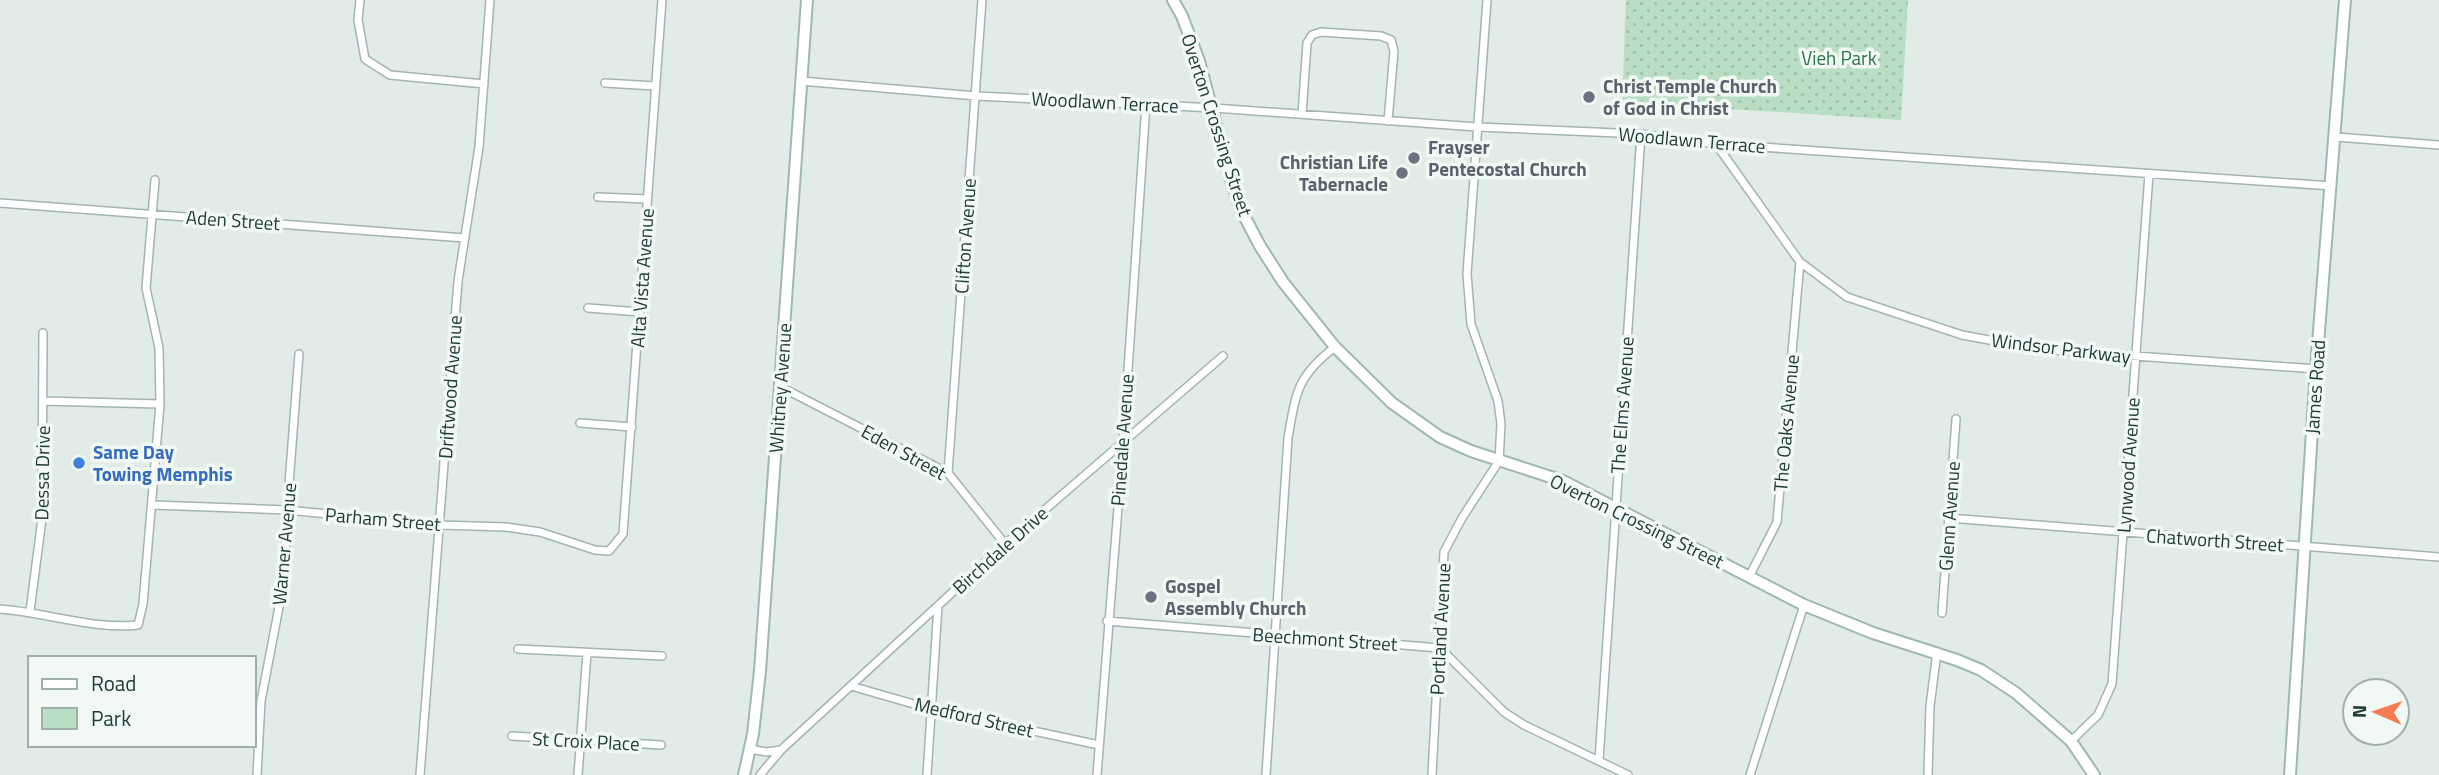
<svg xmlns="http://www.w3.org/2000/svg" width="2439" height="775" font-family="'Titillium Web',sans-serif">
<defs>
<pattern id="green-dots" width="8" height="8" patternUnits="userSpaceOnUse" patternTransform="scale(1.75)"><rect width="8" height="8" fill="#b9dec3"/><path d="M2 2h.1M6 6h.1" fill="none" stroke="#9fc0a8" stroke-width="1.8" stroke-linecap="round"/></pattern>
</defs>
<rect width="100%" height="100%" fill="#e1ece7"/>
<path fill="url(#green-dots)" d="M1626,0H1908L1901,120L1622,102Z"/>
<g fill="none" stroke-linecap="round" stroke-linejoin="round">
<defs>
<path id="minor" d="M360,0L358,20L365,59L390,75L484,84
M801,81L976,96L1214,108L1477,127L1641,134L1716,144L2332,186
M605,83L655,86
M1302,114L1307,43L1312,35L1321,32L1381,36L1391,40L1394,51L1388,121
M2336,137L2439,145
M1716,144L1800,262L1847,297L1962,335L2038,349L2316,369
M598,197L647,199
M0,203L465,238
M588,308L640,312
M781,387L948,473L1005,544
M43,401L160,404
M580,423L632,427
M948,473L982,0
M153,505L287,510L440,525L506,527L540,532L595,550L609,551L623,534L662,0
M1949,518L2439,557
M1749,577L1777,522L1800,262
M0,609C44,612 95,630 138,625L143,604L160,404L159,348L146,288L155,180
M30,611L42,519L43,333
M1942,613L1956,419
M1107,621L1440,648L1504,712L1524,725L1628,775
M518,649L662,656
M851,686L931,709L1099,745
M512,736L661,745
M2071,741L2098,715L2112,684L2149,174
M750,749L767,752L781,750L760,775
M781,750L1005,544L1223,356
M1599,760L1641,134
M257,775L261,701L284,581L287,510L299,354
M420,775L458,281L479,147L490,0
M578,775L587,653
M927,775L938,606
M1097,775L1123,444L1146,104
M1266,775L1288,438C1296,392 1297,376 1335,347
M1432,775L1444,552L1462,518L1499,461L1501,424L1498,401L1471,324L1467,274L1487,0
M1750,775L1804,605
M1928,775L1930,706L1937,652"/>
<path id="secondary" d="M1173,0L1182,16L1199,61L1228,170L1241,210L1260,246L1283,282L1335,347L1392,403L1440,437L1471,451L1563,481L1804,605L1873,633L1957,660L1981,670L2016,693L2071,741L2094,775
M744,775L753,734L760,671L807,0
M2290,775L2316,369L2345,0"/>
</defs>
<use href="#minor" stroke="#a4b4ae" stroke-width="10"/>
<use href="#secondary" stroke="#9fb8b0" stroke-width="14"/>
<use href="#minor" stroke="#fff" stroke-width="7"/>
<use href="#secondary" stroke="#fff" stroke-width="10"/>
</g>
<g fill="#6b7280" stroke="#f2f9f5" stroke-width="2.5">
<circle cx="1589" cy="97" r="7"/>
<circle cx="1414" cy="158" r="7"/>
<circle cx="1402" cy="173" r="7"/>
<circle cx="1151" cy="597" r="7"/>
</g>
<circle fill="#3f7fe0" stroke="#f2f9f5" stroke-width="2.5" cx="79" cy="463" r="7"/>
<g text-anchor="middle" stroke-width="7" stroke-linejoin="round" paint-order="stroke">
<g font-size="19" fill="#297647" stroke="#f2f9f5">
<text x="1839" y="65">Vieh Park</text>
</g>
<g font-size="19" font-weight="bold" fill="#5b616d" stroke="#f2f9f5" text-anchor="start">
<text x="1603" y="93">Christ Temple Church<tspan x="1603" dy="22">of God in Christ</tspan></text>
<text x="1428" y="154">Frayser<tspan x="1428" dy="22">Pentecostal Church</tspan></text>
<text x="1388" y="169" text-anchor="end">Christian Life<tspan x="1388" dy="22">Tabernacle</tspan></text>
<text x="1165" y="593">Gospel<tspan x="1165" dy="22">Assembly Church</tspan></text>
</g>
<g font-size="19" fill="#213e36" stroke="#f2f9f5">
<text transform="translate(1105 102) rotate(3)" y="7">Woodlawn Terrace</text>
<text transform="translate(1217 125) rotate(72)" y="7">Overton Crossing Street</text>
<text transform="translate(1692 140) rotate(5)" y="7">Woodlawn Terrace</text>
<text transform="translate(233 220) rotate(4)" y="7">Aden Street</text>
<text transform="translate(965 236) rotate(-86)" y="7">Clifton Avenue</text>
<text transform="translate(642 278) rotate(-86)" y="7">Alta Vista Avenue</text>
<text transform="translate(2061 348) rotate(7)" y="7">Windsor Parkway</text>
<text transform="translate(450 387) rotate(-86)" y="7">Driftwood Avenue</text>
<text transform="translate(2315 387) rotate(-86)" y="7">James Road</text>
<text transform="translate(780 388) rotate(-86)" y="7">Whitney Avenue</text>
<text transform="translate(1622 405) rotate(-86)" y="7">The Elms Avenue</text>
<text transform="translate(1786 423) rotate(-85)" y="7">The Oaks Avenue</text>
<text transform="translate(1122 440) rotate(-86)" y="7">Pinedale Avenue</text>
<text transform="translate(904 452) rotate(29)" y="7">Eden Street</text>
<text transform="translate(2128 465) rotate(-86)" y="7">Lynwood Avenue</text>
<text transform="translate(42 473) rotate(-89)" y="7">Dessa Drive</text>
<text transform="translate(1949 516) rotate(-86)" y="7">Glenn Avenue</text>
<text transform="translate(383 519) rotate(5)" y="7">Parham Street</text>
<text transform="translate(1637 521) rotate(26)" y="7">Overton Crossing Street</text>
<text transform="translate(2215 540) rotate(4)" y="7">Chatworth Street</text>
<text transform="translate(284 544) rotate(-85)" y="7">Warner Avenue</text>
<text transform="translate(1000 550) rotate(-42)" y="7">Birchdale Drive</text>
<text transform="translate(1440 629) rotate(-87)" y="7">Portland Avenue</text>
<text transform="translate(1325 639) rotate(4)" y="7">Beechmont Street</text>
<text transform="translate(974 717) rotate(13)" y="7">Medford Street</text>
<text transform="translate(586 741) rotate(3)" y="7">St Croix Place</text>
</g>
<g font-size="19" font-weight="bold" fill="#366cbe" stroke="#f2f9f5" text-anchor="start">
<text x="93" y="459">Same Day<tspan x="93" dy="22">Towing Memphis</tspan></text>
</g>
</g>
<rect x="28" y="656" width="228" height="91" fill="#f2f9f5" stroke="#9eaea9" stroke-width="2"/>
<rect x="42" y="679" width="35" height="10" fill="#ffffff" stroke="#9eaea9" stroke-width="2"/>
<text x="91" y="691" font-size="21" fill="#213e36">Road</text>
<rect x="42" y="708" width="35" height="21" fill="#b9dec3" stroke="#9eaea9" stroke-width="2"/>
<text x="91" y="726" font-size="21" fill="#213e36">Park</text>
<g transform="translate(2376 712) rotate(272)"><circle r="33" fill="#f2f9f5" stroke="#9eaea9" stroke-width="2"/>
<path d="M0-5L12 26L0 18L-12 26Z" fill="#f77c54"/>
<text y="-10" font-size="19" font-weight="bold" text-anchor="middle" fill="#213e36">N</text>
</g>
</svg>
